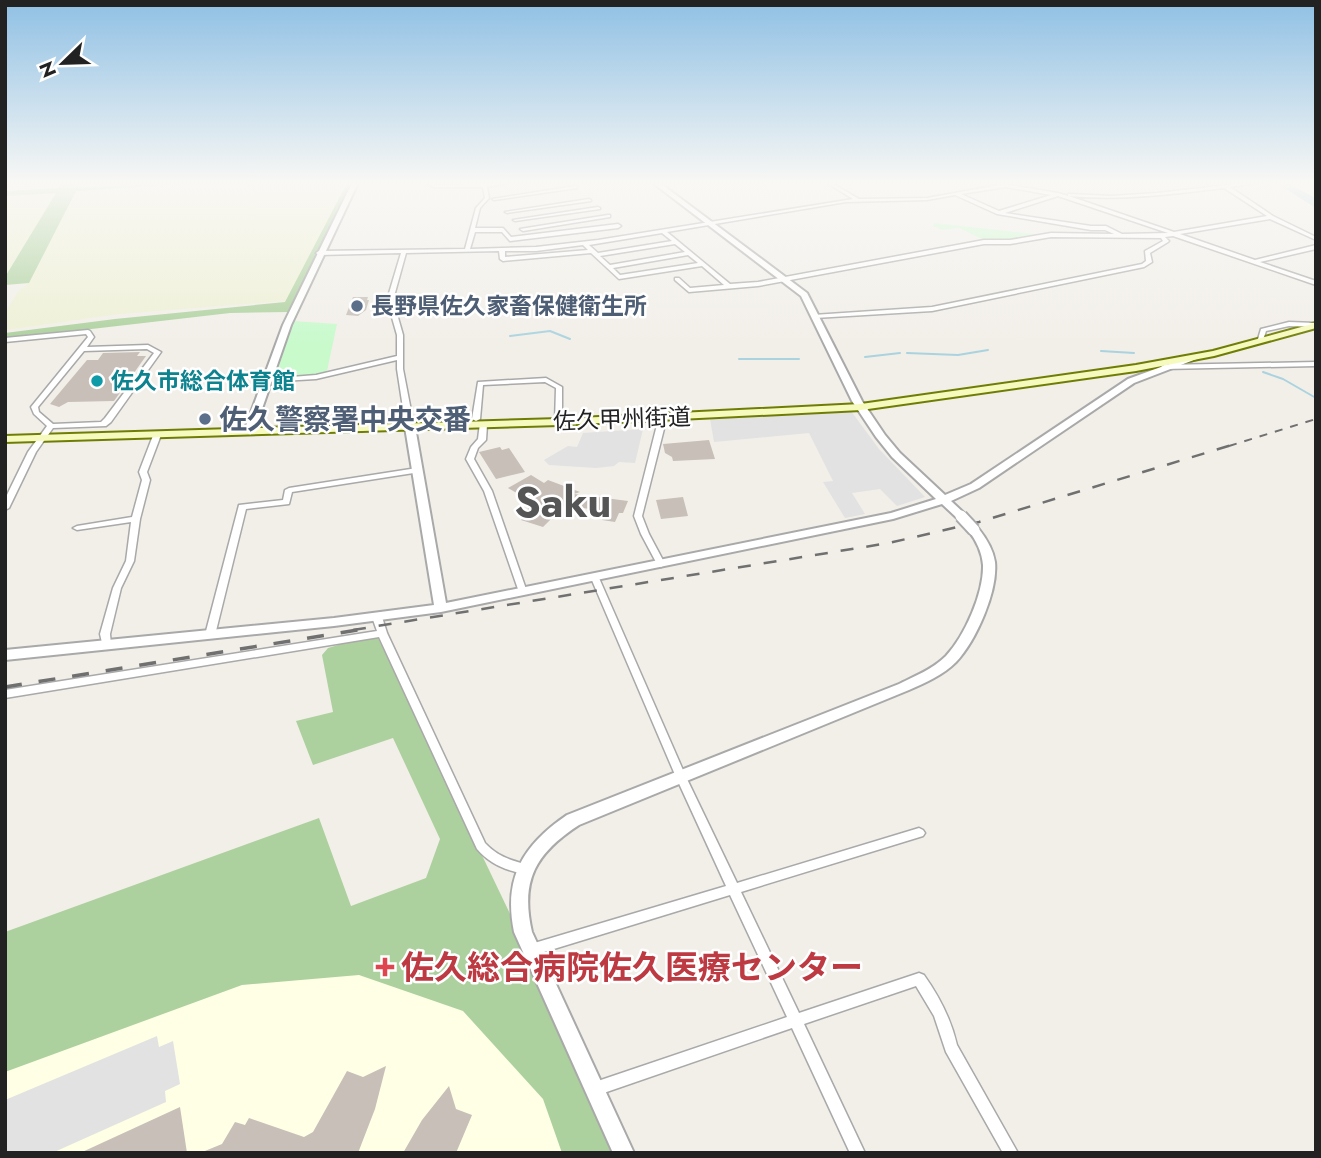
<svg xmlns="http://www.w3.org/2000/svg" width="1321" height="1158" font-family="Jost,'Noto Sans JP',sans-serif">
<rect width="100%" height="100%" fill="#f2efe9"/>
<path fill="#ffffe5" d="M481,867L612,1153H5V1067Z"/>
<path fill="#eef0d5" d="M201,183H347L286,301L120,314L5,330V313L18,291L29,283L76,191Z
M56,193L5,277V196Z"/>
<path fill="#add19e" d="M61,183H81L79,187L201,183L76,191L29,283L5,285V277L56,193L5,196V191L58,188Z
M347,183H353L288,312L230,313L5,339V333L115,319L285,302Z
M378,638L512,918L617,1153H562L543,1099L463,1011L359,975L242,985L5,1072V932L319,818L351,906L426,878L440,839L393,738L313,765L296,721L333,712L322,655L328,648L348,642Z"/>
<path fill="#c8facc" d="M934,223L1042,235L988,242L959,228L942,230L933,226Z
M293,321L337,324L327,371L316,375L276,376Z"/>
<path fill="#e2e2e2" d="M851,411L879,449L925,497L897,506L880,489L852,493L865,514L845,518L823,482L833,481L809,433L714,442L710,419Z
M643,429L635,463L619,462L614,466L596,468L549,465L544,460L568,446L577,447L583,433Z
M157,1036L159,1047L173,1041L180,1084L165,1091L166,1102L52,1153H5V1100Z"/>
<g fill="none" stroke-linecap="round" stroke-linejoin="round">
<path stroke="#aad3df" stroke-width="2" d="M510,336L550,331L570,339
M1101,351L1134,353
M907,353L958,355L988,350
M865,357L900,353
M739,359H799
M1263,372L1283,379L1316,398"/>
<path fill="#aad3df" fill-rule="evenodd" d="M1276,183H1288L1315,198L1316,208Z"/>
</g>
<path fill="#c7bfb8" d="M353,297H368L367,300H369L366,310L358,316L346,315Z
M140,352L137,356H146L114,401L68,402L59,407L50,404L87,360H98L103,353Z
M709,440L715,459L673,461L672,457L665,453L663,444Z
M500,447L502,450L509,448L525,472L496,479L479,452Z
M531,475L544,483L548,480L580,492L574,494L628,501L623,513H619L615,522L602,520L601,514L595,513L597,510L568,506L551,508L556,514L543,527L521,520L530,511L527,510L532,502L508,488Z
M683,497L688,516L661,519L656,500Z
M386,1066L375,1109L358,1153H200L222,1144L235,1122L245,1125L249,1118L304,1137L313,1132L347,1071L363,1077Z
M449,1086L456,1109L472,1115L456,1153H403L422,1120Z
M180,1107L187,1153H80Z"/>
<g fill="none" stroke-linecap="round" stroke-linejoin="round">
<defs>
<path id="minor" d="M427,183H432L434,185L508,183L487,187L489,198L480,208L475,228H503L511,237L618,224L621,226L618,228L510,241L502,232H475L470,249L536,247L598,240L853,199L827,183H832L859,199L927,198L1004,184L1058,193L1068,196V194H1070L1111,196L1157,193L1244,183H1258L1230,187L1273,216L1316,237V240L1270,219L1180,234L1255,260L1316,245V249L1260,262L1316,281V285L1173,236L1165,237L1169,241L1168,242L1150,253L1152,262L1144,267L932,311L815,318L812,316L813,315L932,307L1142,264L1146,261L1145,251L1163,241L1161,238L1051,237L1010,244H984L758,286L689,292L675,280V278H679L690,288L724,285L702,266L619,279L591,253L503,261L500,259L499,251L406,253L393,300L403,335V369L413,421L412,423H409L405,421L397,369V360L316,379L265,382V380L267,379L316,375L397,356V335L387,300L401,253L319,255L316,253L319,251L465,249L476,208L485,198L483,187H433ZM1006,187L1051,195L999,211L961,194ZM1224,188L1267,216L1174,232L1069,196C1121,201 1173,194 1224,188ZM955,195L997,214L1091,230H1105L1114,234L1051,233L1010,240H984L758,282L730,284L667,232L846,202L927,200ZM1058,196L1168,233L1122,234L1106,226H1091L1005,213ZM662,233L672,241L598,253L589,245ZM675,244L685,252L610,265L600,256ZM583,245L588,250L505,257V251H536ZM688,255L698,263L620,275L613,268Z
M575,186L577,187V188L494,200L492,199Z
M589,199L591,200V201L507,213L505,212Z
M598,207L600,208V209L515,221L513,220Z
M608,215H610V217L523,231L520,229Z
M1289,322L1316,323V327L1289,326L1266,331L1263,340L1258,339L1261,329Z
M88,330L90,331L94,337L87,347L148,345L161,352L111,422L106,426L53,428L36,452L9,508L5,510V499L28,452L47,426L34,414L31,407L88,337L86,334L5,342V338ZM147,349L154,353L105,418L101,422L53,424L39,412L38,407L84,351Z
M1316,362V366L1164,369L1161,367L1164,365Z
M546,378L562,387V424H556L555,422L556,388L545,382L483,385L480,419L476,421L472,419L478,382Z
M664,411L668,413L642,516L649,534L665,564L661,567L657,564L641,534L634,516L660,413Z
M480,423H486L487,425L486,440L478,448L474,459L492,491L527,592L523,595L519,592L484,491L466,459L471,447L478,439Z
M154,433H160L161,435L147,472L150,480L140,519L134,561L121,588L110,634L111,645L109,647H103L100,634L113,588L126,561L131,522L77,530L73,528L77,526L132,517L142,480L139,472Z
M417,468H420L421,470L420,472L292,492L289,504L246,509L215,635L210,638L207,637L205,635L239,505L283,500L285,490L289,488Z
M595,575L599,578L686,777L737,883L919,828L923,830L925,833L923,836L741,892L799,1013L919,973L924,975C939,996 951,1019 957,1045L1018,1153H1003L946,1052L934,1016L916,986L804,1024L865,1153H850L792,1028L595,1096L590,1094L588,1089L590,1084L595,1082L787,1017L730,895L531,956L527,954L525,950L527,946L531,944L726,886L676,777L591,578Z
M377,614L382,617L387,633L485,843C498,857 511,860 528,865L530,869L528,873L524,874C505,870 490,864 477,849L379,637L5,698V690L377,631L372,617Z"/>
<path id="tertiary" d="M352,183H358L291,325L256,426L251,429L247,428L246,426L283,325Z
M653,183H660L807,293L862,401L885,435L900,453L945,495L971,484L1128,379L1191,356H1197L1199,358L1134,383L979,488L951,501L965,514L967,516L965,518H957L942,504L893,519L441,612L334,626L5,660V650L334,618L434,605L404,421L409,418L414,421L446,603L891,513L936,499L892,457L876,437L852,401L801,296Z
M974,527L978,528C986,538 993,549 995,562C998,591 976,641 956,662C943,675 925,683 909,690L579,825C536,853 520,880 532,932L634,1153H613L514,932C503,878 523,845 567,815L899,684C915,676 933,669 946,656C965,636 984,592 983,565C982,552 976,540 968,530Z"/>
<path id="secondary" d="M1316,323V328L1214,356L1136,371L861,410L559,425L5,442V436L559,419L861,404L1136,365L1213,351Z"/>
</defs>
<use href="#minor" stroke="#a9a9a9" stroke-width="3"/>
<use href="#tertiary" stroke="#a9a9a9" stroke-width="4"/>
<use href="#secondary" stroke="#707d05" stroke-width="4"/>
<use href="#minor" fill="#fff" fill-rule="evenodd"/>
<use href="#tertiary" fill="#fff" fill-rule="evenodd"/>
<use href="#secondary" fill="#f7fabf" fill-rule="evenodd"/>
<path stroke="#707070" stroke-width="2" stroke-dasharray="8 8" stroke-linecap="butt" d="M1229,446L1316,419"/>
<path stroke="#707070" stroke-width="2.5" stroke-dasharray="13 13" stroke-linecap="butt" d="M353,630L889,543L979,522L1235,444"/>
<path stroke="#707070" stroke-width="3.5" stroke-dasharray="17 17" stroke-linecap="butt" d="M5,687L364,629"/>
<defs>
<path id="tertiary-bridge" d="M961,516L974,530"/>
</defs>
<use href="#tertiary-bridge" stroke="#a9a9a9" stroke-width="15" stroke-linecap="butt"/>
<use href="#tertiary-bridge" stroke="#fff" stroke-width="11"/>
</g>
<linearGradient id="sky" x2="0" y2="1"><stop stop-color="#8fc0e4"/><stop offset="0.53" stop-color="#f9f8f5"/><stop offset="1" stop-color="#f9f8f5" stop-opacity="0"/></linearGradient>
<rect width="1321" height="345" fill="url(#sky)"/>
<g fill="#5c6f8a" stroke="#fff" stroke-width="2.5">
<circle cx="357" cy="306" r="7"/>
<circle cx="205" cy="419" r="7"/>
</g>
<circle fill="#0f9aa8" stroke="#fff" stroke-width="2.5" cx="97" cy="381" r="7"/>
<path fill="#e0444e" stroke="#fff" stroke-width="2.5" d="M381.5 956.5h7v7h7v7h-7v7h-7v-7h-7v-7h7z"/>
<g text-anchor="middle" stroke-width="5" stroke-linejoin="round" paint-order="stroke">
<g font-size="23" font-weight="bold" fill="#4e5e75" stroke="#fff" text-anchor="start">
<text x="371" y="314">長野県佐久家畜保健衛生所</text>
</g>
<g font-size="23" font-weight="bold" fill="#0d838f" stroke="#fff" text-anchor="start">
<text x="111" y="389">佐久市総合体育館</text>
</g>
<g font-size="23" fill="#222" stroke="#fff">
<text transform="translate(622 419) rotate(-2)" y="8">佐久甲州街道</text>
</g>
<g font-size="28" font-weight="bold" fill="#4e5e75" stroke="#fff" text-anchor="start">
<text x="219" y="429">佐久警察署中央交番</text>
</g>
<g font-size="33" font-weight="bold" fill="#be3a42" stroke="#fff" text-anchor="start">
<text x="401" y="979">佐久総合病院佐久医療センター</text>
</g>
<g font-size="42" font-weight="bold" fill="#555" stroke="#fff">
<text x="563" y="517">Saku</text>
</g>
</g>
<rect width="1321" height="1158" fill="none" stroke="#222222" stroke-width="14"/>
<g transform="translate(63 63) rotate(247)" stroke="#ffffff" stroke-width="5" paint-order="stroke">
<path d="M0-5L12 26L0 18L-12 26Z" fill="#222222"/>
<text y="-10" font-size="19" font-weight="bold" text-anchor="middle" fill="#222222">N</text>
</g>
</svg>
